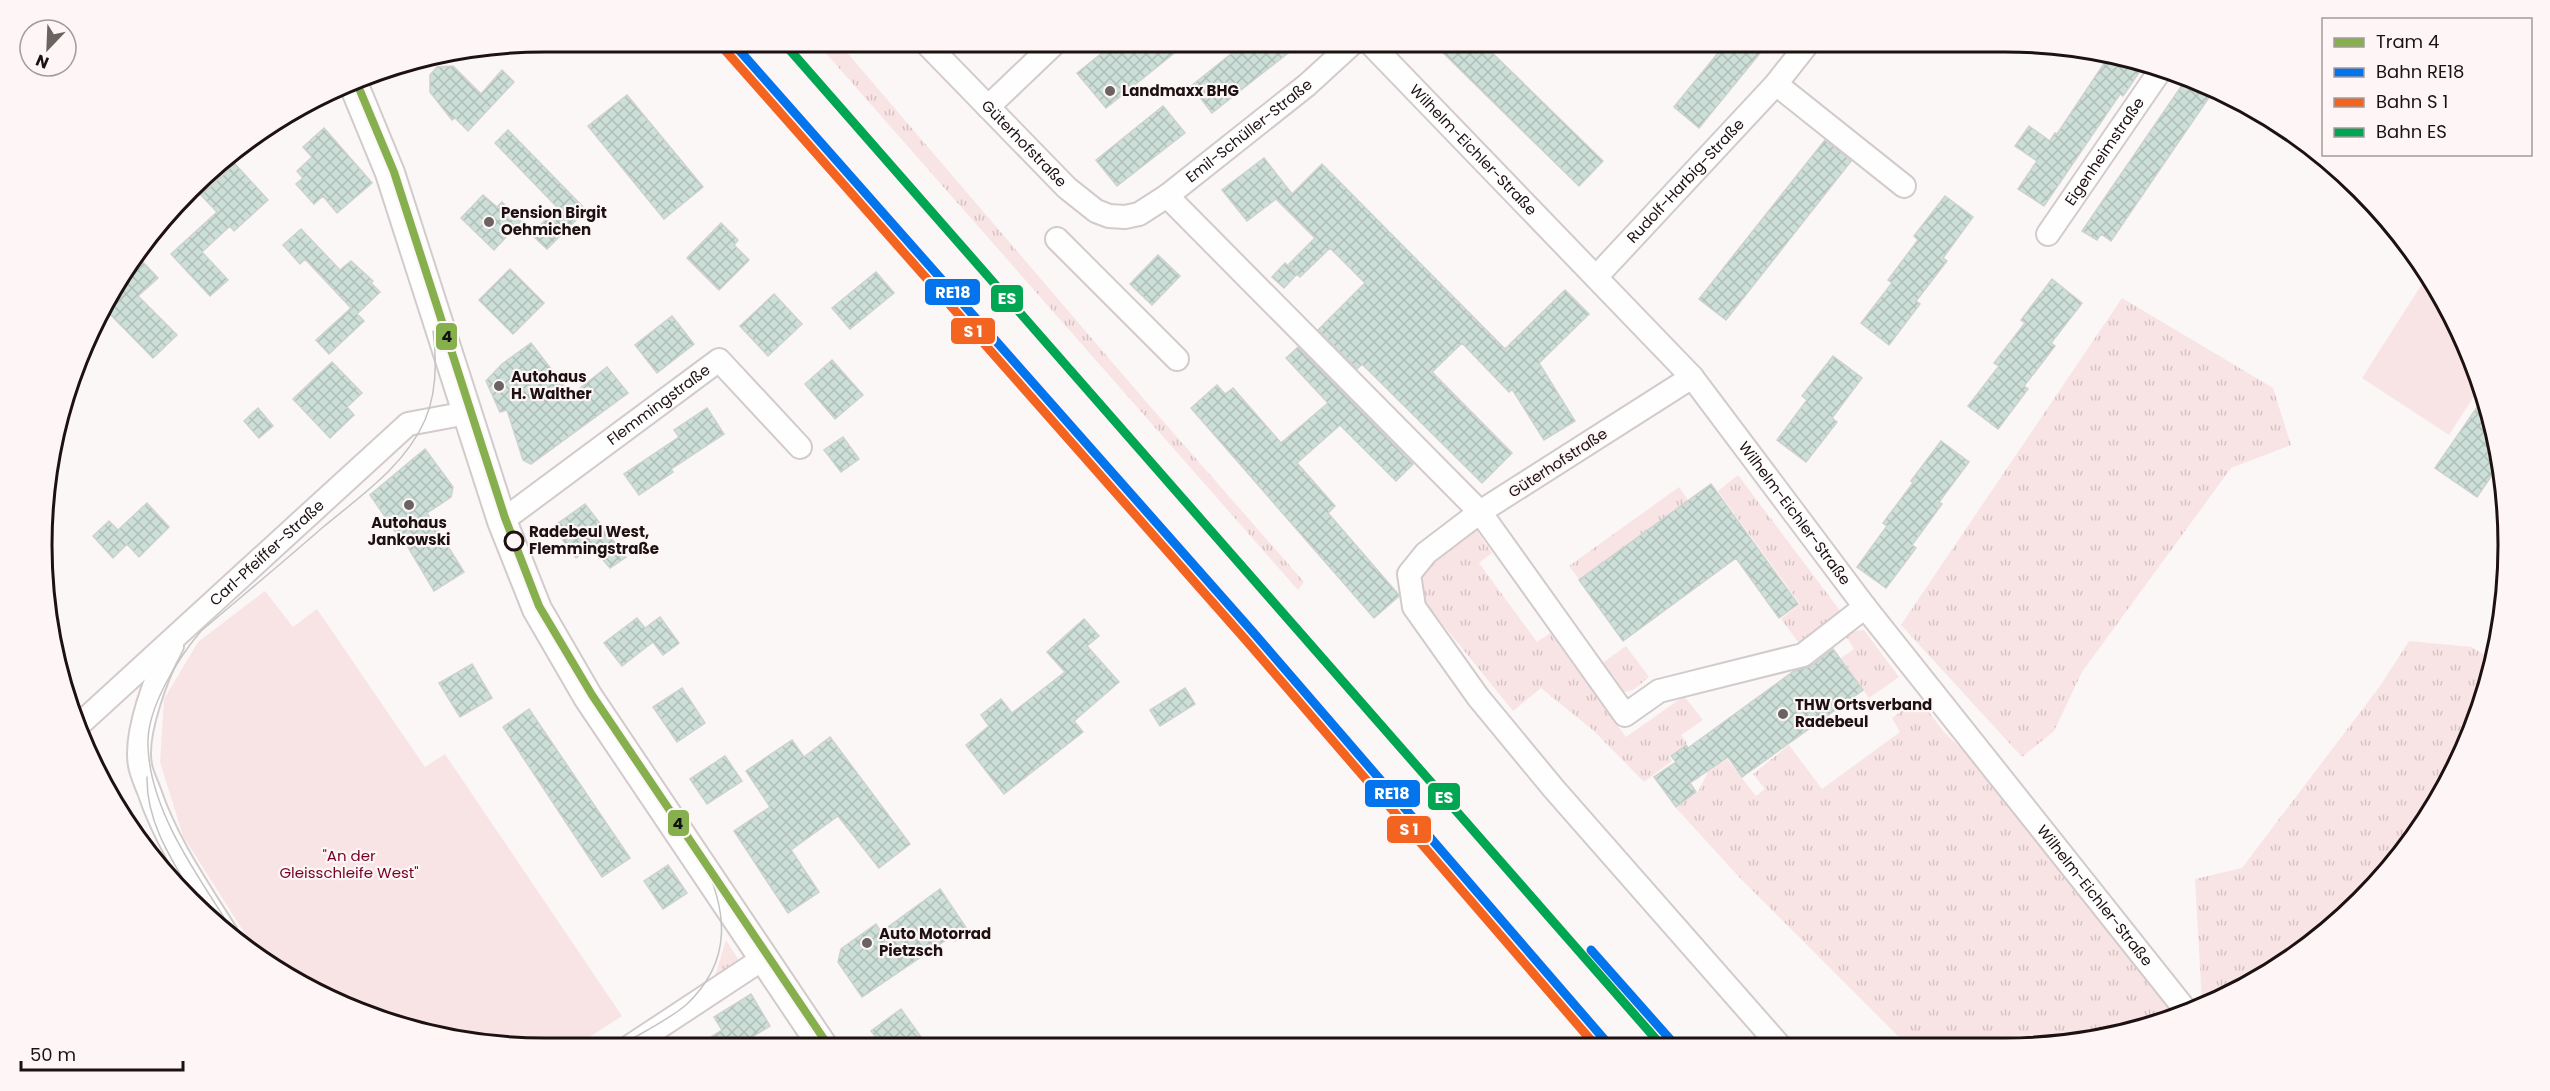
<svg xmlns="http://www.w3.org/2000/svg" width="2550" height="1091" font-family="Poppins,sans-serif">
<defs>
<pattern id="grass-tufts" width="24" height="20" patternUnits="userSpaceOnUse" patternTransform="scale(1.5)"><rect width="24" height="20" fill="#f9e4e5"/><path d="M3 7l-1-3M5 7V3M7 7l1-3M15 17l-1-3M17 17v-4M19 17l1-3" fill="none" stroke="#d5c3c3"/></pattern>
<pattern id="building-cross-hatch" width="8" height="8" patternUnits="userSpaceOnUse" patternTransform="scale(1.5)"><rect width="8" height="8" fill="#ccdfd8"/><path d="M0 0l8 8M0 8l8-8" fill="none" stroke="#afbeb8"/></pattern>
</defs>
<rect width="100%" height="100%" fill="#fbf7f7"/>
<path fill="url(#grass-tufts)" d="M816,42H838L1142,397L1304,582L1298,590Z
M2122,298L2273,388L2291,445L2231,468L2082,672L2054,731L2022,757L1901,625Z
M1738,475L1844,616L1801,646L1781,619L1800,604L1718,491Z
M1679,487L1688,500L1579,579L1569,566Z
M1475,528L1492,553L1479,563L1537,642L1550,633L1626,737L1684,696L1703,720L1681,735L1687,743L1669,756L1672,761L1644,782L1594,731L1541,688L1513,711L1418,594L1416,576L1428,560Z
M1864,630L1899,677L1869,698L1841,658L1854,649L1846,636L1853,631Z
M2409,641L2472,647L2492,660L2481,708L2404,852L2311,945L2206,1005L2202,1003L2195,879L2242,868L2380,686Z
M1626,646L1649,677C1641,683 1632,695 1621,691L1601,664Z
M1919,699L1944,732L1977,764L2178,1016L2071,1045H1907L1740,878L1676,808L1698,792L1708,772L1727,759L1756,796L1765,789L1753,774L1789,745L1822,789L1900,732L1892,718Z
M726,940L740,962L714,980Z"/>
<path fill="#f9e4e5" d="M2427,276L2456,323L2480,387L2449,435L2362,378Z
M265,591L293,627L317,609L425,767L445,754L622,1016L571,1049H545L383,1022L259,956L183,836L160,762L164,699L198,642Z
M91,747L99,754L132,829L110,798Z"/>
<path fill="url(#building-cross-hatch)" stroke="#cdd2cf" stroke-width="1.5" d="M1092,42H1188L1106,108L1077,73L1102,53Z
M1246,42H1302L1212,113L1191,86Z
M1432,42H1481L1603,161L1579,186Z
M1727,42H1769L1699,128L1674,107Z
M2107,59L2144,65L2123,96L2120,94L2044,206L2018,189L2037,161L2015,146L2029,126L2050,141L2055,133L2057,134Z
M453,66L481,94L502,70L514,82L468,131L455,118L452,120L430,92V75L437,67Z
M2187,78L2214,90L2111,241L2101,234L2097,240L2082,231Z
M627,95L703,187L664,219L588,126Z
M1163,106L1185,133L1117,186L1096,160Z
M324,128L372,183L337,213L323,196L314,204L296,184L303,178L297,171L312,157L303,147Z
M508,130L586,210L547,249L531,234L558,208L495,143Z
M1825,140L1851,161L1726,320L1699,299Z
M1264,158L1292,194L1322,164L1505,349L1565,290L1589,314L1539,363L1575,421L1544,440L1512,389L1509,392L1462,343L1432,372L1512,453L1482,483L1362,364L1357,369L1318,330L1365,283L1330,248L1300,277L1297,274L1284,288L1272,277L1285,263L1296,273L1289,264L1315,238L1276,199L1247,221L1222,190Z
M235,164L268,200L234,231L230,226L202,252L228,280L210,296L171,254L217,212L201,195Z
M483,195L497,207L502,202L521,221L494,250L461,218Z
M1945,196L1973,217L1943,258L1947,261L1916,301L1920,304L1889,345L1861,323L1892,283L1888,280L1918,240L1914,236Z
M721,223L738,240L734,245L749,260L719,290L687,258Z
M301,229L340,270L351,261L373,281L371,283L380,292L357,314L364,321L329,354L316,340L351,308L305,259L300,264L283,245Z
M1158,255L1180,276L1152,305L1130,284Z
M139,258L158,278L138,296L177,335L153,358L104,308L109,294Z
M510,269L544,303L513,334L479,300Z
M876,272L894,293L850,329L832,308Z
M2052,279L2082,303L2051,343L2055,346L2024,386L2028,389L1998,429L1968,406L1999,366L1994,363L2025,323L2021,320Z
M774,294L802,324L768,356L740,326Z
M672,316L694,344L657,373L635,345Z
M531,343L571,395L607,367L628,393L531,464L523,460L507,410L500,412L486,381L502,364Z
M1298,347L1413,464L1396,481L1340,425L1297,463L1335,506L1328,513L1398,594L1399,596L1374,618L1191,408L1217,385L1225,394L1233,388L1281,443L1328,403L1286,358Z
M1833,356L1862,378L1832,418L1837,422L1806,462L1777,440L1807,400L1802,396Z
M832,360L863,395L835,419L805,384Z
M332,362L362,393L347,407L354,415L330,438L293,399Z
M2484,397L2491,416L2499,465L2477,497L2435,468Z
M258,408L273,426L259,438L244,421Z
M707,408L724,434L671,469L673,472L639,495L624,474L679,437L674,430Z
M843,437L859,459L841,472L824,450Z
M1941,441L1969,462L1939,502L1942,504L1912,545L1916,548L1886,588L1857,567L1887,526L1883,523L1913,483L1911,481Z
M425,449L453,487L451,497L427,513L464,572L434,591L399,532L397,534L370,495Z
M1711,484L1798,604L1779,618L1736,558L1623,641L1579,580Z
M147,503L169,527L139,557L127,544L113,558L93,536L109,521L118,530Z
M585,504L626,557L610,568L591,546L576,558L553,527Z
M660,617L679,643L663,655L653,642L622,666L604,643L637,618L645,628Z
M1084,619L1099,636L1087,646L1119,682L1074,721L1083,732L1004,794L966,745L989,726L981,715L1001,699L1012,713L1065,672L1047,652Z
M1833,649L1863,690L1742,777L1728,757L1690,783L1696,792L1676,807L1654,777L1676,762L1671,756L1686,745L1688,748L1794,671L1811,666Z
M472,664L492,698L460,717L439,683Z
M682,688L705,723L677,742L653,707Z
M1185,688L1195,704L1160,726L1150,710Z
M529,709L630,858L602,877L503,727Z
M830,737L910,844L879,868L838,816L791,850L819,892L788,913L734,831L770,807L746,771L792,740L804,757Z
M725,756L742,781L707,804L690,779Z
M668,865L687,893L663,909L644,881Z
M940,889L969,932L955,941L952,936L862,997L838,962L841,949L876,924L881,932Z
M751,994L770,1026L734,1048L693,1049L722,1030L714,1017Z
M901,1009L924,1041L915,1048H884L871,1031Z"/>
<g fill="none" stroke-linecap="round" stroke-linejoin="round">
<defs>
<g id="minor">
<path id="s1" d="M925,42L1067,188L1096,211L1109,216L1125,217L1139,214L1167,196L1307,85L1354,42"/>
<path id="s2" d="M1369,42L1692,377L1865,607L2188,1013"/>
<path d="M1776,84L1904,186"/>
<path d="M988,107L1056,42"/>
<path d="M1167,196L1480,512L1625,715L1659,691L1803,655L1865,607"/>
<path id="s3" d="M2048,234L2162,68"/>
<path d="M1057,239L1177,359"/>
<path id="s4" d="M1597,276L1776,84L1809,42"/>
<path d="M1692,377L1480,512L1426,553L1409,574L1414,607L1478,697L1554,789L1779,1045"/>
<path id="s5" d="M502,521L719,360L800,447"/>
<path d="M172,646C157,673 134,734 140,765C141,773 146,783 149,791C166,842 197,887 226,933"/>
<path id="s6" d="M81,723L408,424L467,413"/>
<path d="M626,1049L764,958"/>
</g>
<path id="major" d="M353,83L390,173L502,521L537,609L588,697L824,1048"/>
</defs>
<use href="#minor" stroke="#d3cacb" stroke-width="26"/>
<use href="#major" stroke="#d3cacb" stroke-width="32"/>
<use href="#minor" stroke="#fefefe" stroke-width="22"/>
<use href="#major" stroke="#fefefe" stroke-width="28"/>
<path stroke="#c5c3c3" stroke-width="1.5" d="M147,777C146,827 178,869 202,911
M243,947C207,888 150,817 148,746C146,709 178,658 201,631C241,597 282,563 322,528C359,497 405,466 425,420C437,392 437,361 433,331
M615,1049C637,1035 667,1021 686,1005C733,961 728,911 702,858"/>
<defs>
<path id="rail-1" d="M732,42L1252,631L1610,1046
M1591,950L1676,1046"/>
<path id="rail-2" d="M724,49L1244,638L1596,1046"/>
<path id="rail-3" d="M789,49L1662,1046"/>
</defs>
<use href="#rail-1" stroke="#fdf5f6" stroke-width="14"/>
<use href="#rail-2" stroke="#fdf5f6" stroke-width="14"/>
<use href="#rail-3" stroke="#fdf5f6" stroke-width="14"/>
<use href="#rail-1" stroke="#0474ec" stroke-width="9"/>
<use href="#rail-2" stroke="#f36421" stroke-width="9"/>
<use href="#rail-3" stroke="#00a651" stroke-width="9"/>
<defs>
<path id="tram-1" d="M356,81L394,172L505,518L539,606L592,695L830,1048"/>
</defs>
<use href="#tram-1" stroke="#fdf5f6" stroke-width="12"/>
<use href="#tram-1" stroke="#86b04e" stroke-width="8"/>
</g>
<g fill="#6b6262" stroke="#fdf5f6" stroke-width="2">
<circle cx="1110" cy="91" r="6"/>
<circle cx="489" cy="222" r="6"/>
<circle cx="499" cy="386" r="6"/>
<circle cx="409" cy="505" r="6"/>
<circle cx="1783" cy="714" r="6"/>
<circle cx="867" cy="943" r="6"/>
</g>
<circle fill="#fdf5f6" stroke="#1e1112" stroke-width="3" cx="514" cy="541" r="9"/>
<g text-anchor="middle" stroke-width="4.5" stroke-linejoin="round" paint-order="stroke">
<g font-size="15" font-weight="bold" fill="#1e1112" stroke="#fdf5f6" text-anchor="start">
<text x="1122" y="96">Landmaxx BHG</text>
<text x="501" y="218">Pension Birgit<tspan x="501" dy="17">Oehmichen</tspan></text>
<text x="511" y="382">Autohaus<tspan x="511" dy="17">H. Walther</tspan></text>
<text x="409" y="528" text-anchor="middle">Autohaus<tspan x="409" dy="17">Jankowski</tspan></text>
<text x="1795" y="710">THW Ortsverband<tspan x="1795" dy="17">Radebeul</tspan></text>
<text x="879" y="939">Auto Motorrad<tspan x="879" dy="17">Pietzsch</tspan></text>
</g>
<g font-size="15" fill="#1e1112" stroke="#fdf5f6">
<text dy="5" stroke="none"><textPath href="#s1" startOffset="423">Emil-Schüller-Straße</textPath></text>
<text dy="5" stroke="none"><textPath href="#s1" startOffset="142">Güterhofstraße</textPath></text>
<text dy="5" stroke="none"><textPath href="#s2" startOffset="150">Wilhelm-Eichler-Straße</textPath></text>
<text dy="5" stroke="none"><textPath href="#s3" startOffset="100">Eigenheimstraße</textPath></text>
<text dy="5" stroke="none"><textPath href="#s4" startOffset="130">Rudolf-Harbig-Straße</textPath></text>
<text dy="5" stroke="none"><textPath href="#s5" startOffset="195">Flemmingstraße</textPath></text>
<text transform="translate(1558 463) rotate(-33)" y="5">Güterhofstraße</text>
<text dy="5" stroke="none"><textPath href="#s2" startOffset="636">Wilhelm-Eichler-Straße</textPath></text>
<text dy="5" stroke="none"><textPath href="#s6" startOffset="252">Carl-Pfeiffer-Straße</textPath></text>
<text dy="5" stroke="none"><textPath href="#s2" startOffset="1122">Wilhelm-Eichler-Straße</textPath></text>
</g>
<g font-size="15" font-weight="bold" fill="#1e1112" stroke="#fdf5f6" text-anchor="start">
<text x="529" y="537">Radebeul West,<tspan x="529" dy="17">Flemmingstraße</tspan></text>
</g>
<g font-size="15" fill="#760027" stroke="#fdf5f6">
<text x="349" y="861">"An der<tspan x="349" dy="17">Gleisschleife West"</tspan></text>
</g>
</g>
<path d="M0 0H2550V1091H0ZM545 52H2005A493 493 0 0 1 2498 545V545A493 493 0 0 1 2005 1038H545A493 493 0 0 1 52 545V545A493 493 0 0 1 545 52Z" fill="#fdf5f6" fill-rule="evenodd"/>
<path fill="none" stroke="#1e1112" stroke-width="3" d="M545 52H2005A493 493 0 0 1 2498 545V545A493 493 0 0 1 2005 1038H545A493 493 0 0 1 52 545V545A493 493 0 0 1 545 52Z"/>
<g stroke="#fdf5f6" stroke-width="2">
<rect x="924" y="278" width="57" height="28" rx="6" fill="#0474ec"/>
<rect x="990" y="284" width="34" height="29" rx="6" fill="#00a651"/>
<rect x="950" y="317" width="46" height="28" rx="6" fill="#f36421"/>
<rect x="435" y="322" width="23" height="29" rx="6" fill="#86b04e"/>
<rect x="1364" y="779" width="57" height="29" rx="6" fill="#0474ec"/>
<rect x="1427" y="782" width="34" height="29" rx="6" fill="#00a651"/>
<rect x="667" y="809" width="23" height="28" rx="6" fill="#86b04e"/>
<rect x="1386" y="815" width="46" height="29" rx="6" fill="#f36421"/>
</g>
<g font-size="16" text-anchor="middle" font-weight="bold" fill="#fff">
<text x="953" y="298">RE18</text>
<text x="1007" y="304">ES</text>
<text x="973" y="337">S 1</text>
<text x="1392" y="799">RE18</text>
<text x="1444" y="803">ES</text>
<text x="1409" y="835">S 1</text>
</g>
<g font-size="16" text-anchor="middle" font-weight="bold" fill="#111">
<text x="447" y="342">4</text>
<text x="678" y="829">4</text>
</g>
<rect x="2322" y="18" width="210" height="138" fill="#fdf5f6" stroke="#a49a9b" stroke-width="1.5"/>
<rect x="2334" y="38" width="30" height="9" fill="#86b04e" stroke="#a49a9b" stroke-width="1.5"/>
<text x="2376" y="48" font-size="18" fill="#1e1112">Tram 4</text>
<rect x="2334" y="68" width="30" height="9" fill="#0474ec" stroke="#a49a9b" stroke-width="1.5"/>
<text x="2376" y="78" font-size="18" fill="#1e1112">Bahn RE18</text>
<rect x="2334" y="98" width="30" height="9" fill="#f36421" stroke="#a49a9b" stroke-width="1.5"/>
<text x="2376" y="108" font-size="18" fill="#1e1112">Bahn S 1</text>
<rect x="2334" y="128" width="30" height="9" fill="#00a651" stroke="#a49a9b" stroke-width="1.5"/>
<text x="2376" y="138" font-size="18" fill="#1e1112">Bahn ES</text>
<g transform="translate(48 48) rotate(203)"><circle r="28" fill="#fdf5f6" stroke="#a49a9b" stroke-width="1.5"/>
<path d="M0-4.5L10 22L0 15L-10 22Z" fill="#6b6262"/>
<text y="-9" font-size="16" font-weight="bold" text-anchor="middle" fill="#1e1112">N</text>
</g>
<path d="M21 1061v9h162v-9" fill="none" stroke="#1e1112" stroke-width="3"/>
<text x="30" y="1061" font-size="18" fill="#1e1112" stroke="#fdf5f6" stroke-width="4.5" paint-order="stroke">50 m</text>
</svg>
